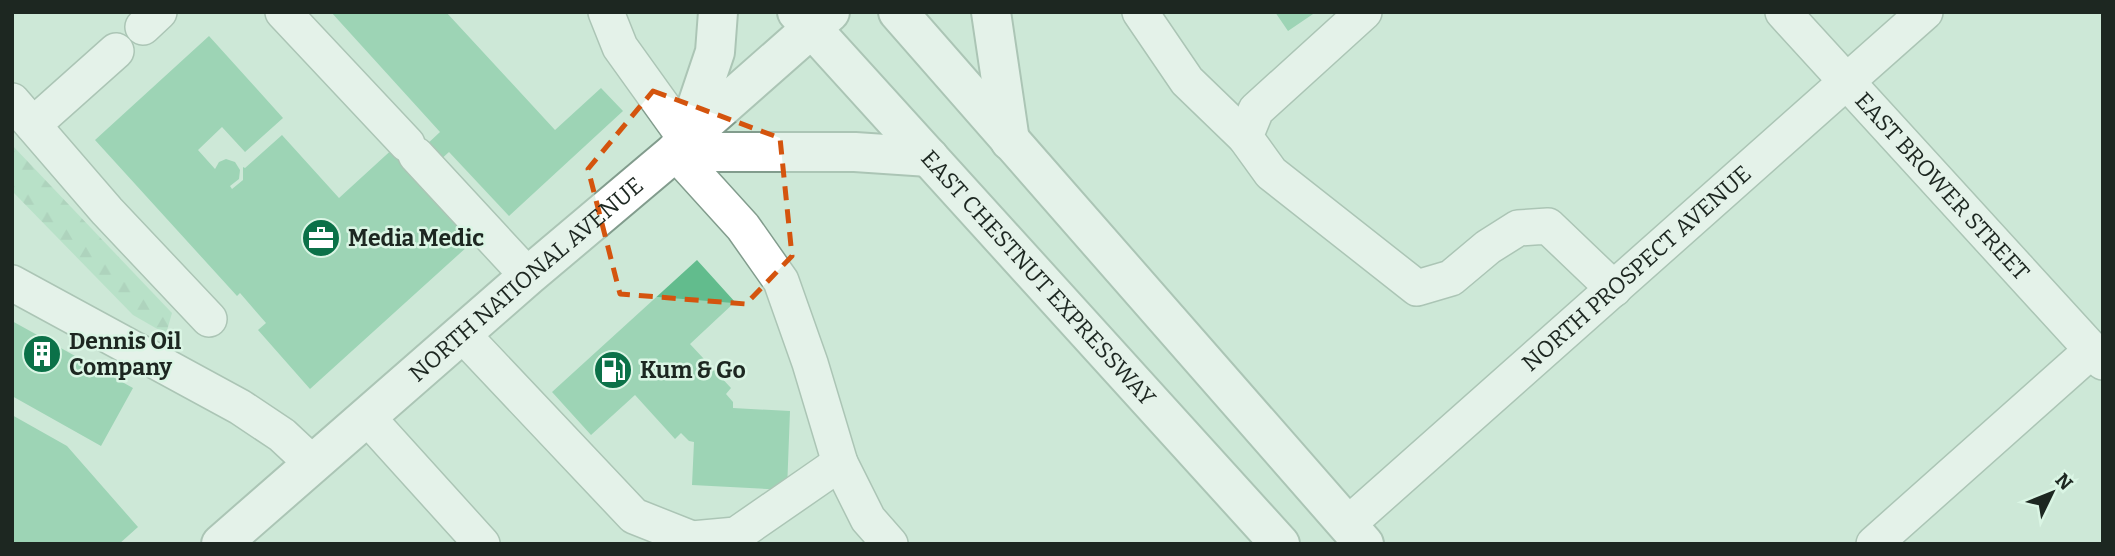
<svg xmlns="http://www.w3.org/2000/svg" width="2115" height="556" font-family="Bitter,serif">
<defs>
<pattern id="forest-firs" width="22" height="20" patternUnits="userSpaceOnUse" patternTransform="scale(1.75)"><rect width="22" height="20" fill="#9edab7"/><path d="M5 1l3.5 6h-7zM16 11l3.5 6h-7z" fill="#88bb9d"/></pattern>
</defs>
<rect width="100%" height="100%" fill="#cde8d7"/>
<path fill="url(#forest-firs)" d="M12,145L172,313L166,334L133,315L12,191Z"/>
<path fill="#62bc8d" d="M331,12H446L555,130L601,88L623,111L509,216L449,152L438,162L424,147L440,132Z
M1275,12H1316L1288,31Z
M209,36L283,118L245,152L222,127L198,150L215,169L219,162L226,159L235,162L240,170L239,179L230,186L232,189L243,180V167L245,168L282,135L339,198L397,145L479,236L310,389L258,330L266,323L240,293L237,296L95,140Z
M697,260L735,302L690,344L731,388L726,394L733,402V408L790,411L787,490L692,485L694,442L689,441L681,433L675,439L635,395L591,435L552,392Z
M12,321L133,388L101,446L12,396Z
M12,415L67,446L138,527L119,544H12Z"/>
<g fill="none" stroke-linecap="round" stroke-linejoin="round">
<defs>
<g id="minor">
<path d="M283,12L407,144"/>
<path d="M606,12L620,47L686,139"/>
<path d="M1140,12L1187,81L1245,137"/>
<path d="M1364,12L1256,110L1245,137L1271,173L1417,288L1451,278L1488,247L1518,228L1548,226L1614,289"/>
<path id="s1" d="M1783,12L2103,362"/>
<path d="M143,27L159,12"/>
<path d="M12,101L107,211L209,319"/>
<path d="M33,125L116,51"/>
<path d="M675,152L743,227L781,281L810,363L840,463L868,519L890,544"/>
<path d="M416,155L528,276"/>
<path d="M12,283L240,407L282,435L313,464"/>
<path d="M462,334L634,516L692,539L736,535L840,463"/>
<path d="M367,417L482,544"/>
<path id="s2" d="M1347,525L1925,12"/>
<path d="M1874,544L2092,350"/>
</g>
<g id="major">
<path id="s3" d="M797,12L1280,544"/>
<path d="M898,12L1364,544"/>
<path d="M991,12L1010,141"/>
<path d="M686,138L715,52L718,12"/>
<path d="M675,152H855L929,157"/>
<path id="s4" d="M221,544L528,276L675,152L686,139L830,12"/>
</g>
</defs>
<use href="#minor" stroke="#829c8d" stroke-width="38"/>
<use href="#major" stroke="#829c8d" stroke-width="42"/>
<use href="#minor" stroke="#fff" stroke-width="35"/>
<use href="#major" stroke="#fff" stroke-width="38"/>
</g>
<path d="M0 0H2115V556H0ZM653,91L780,138L792,256L746,304L620,294L588,169Z" fill="#cde8d7" fill-opacity=".55" fill-rule="evenodd"/>
<path fill="none" stroke="#d4540e" stroke-width="5" stroke-dasharray="14 9" stroke-linejoin="round" d="M653,91L780,138L792,256L746,304L620,294L588,169Z"/>
<defs>
<symbol id="office-disc" viewBox="-11 -11 22 22"><circle r="9.5" fill="#0b7148" stroke="#daf5e4"/><path d="M-6-3h4V-5.5h4V-3h4V5H-6ZM-1-4.5V-3h2v-1.5ZM-6 0V1H6V0Z" fill="#fff"/></symbol>
<symbol id="building-disc" viewBox="-11 -11 22 22"><circle r="9.5" fill="#0b7148" stroke="#daf5e4"/><path d="M-4-6H4V6H1V3H-1V6H-4ZM-2.5-4.3h1.7v1.8h-1.7ZM.8-4.3h1.7v1.8H.8ZM-2.5-1h1.7V.8h-1.7ZM.8-1h1.7V.8H.8Z" fill="#fff"/></symbol>
<symbol id="fuel-disc" viewBox="-11 -11 22 22"><circle r="9.5" fill="#0b7148" stroke="#daf5e4"/><path d="M-5.5-6h7V0h2V4h1.3V-2.5L3-4.5l.8-.8L6-3V5H2.5V1h-1V6h-7ZM-4.2-4.7v3.2H.2V-4.7Z" fill="#fff"/></symbol>
</defs>
<g fill-rule="evenodd">
<use href="#office-disc" x="299" y="216" width="44" height="44"/>
<use href="#building-disc" x="20" y="332" width="44" height="44"/>
<use href="#fuel-disc" x="591" y="348" width="44" height="44"/>
</g>
<g text-anchor="middle" stroke-width="5" stroke-linejoin="round" paint-order="stroke">
<g font-size="23" fill="#1d2721" stroke="#daf5e4">
<text dy="8" stroke="none"><textPath href="#s1" startOffset="236">EAST BROWER STREET</textPath></text>
<text dy="8" stroke="none"><textPath href="#s2" startOffset="387">NORTH PROSPECT AVENUE</textPath></text>
<text dy="8" stroke="none"><textPath href="#s3" startOffset="359">EAST CHESTNUT EXPRESSWAY</textPath></text>
<text dy="8" stroke="none"><textPath href="#s4" startOffset="404">NORTH NATIONAL AVENUE</textPath></text>
</g>
<g font-size="23" font-weight="bold" fill="#1d2721" stroke="#daf5e4" text-anchor="start">
<text x="348" y="246">Media Medic</text>
<text x="69" y="349">Dennis Oil<tspan x="69" dy="26">Company</tspan></text>
<text x="640" y="378">Kum &amp; Go</text>
</g>
</g>
<rect width="2115" height="556" fill="none" stroke="#1d2721" stroke-width="28"/>
<g transform="translate(2052 493) rotate(47)" stroke="#daf5e4" stroke-width="5" paint-order="stroke">
<path d="M0-5L12 26L0 18L-12 26Z" fill="#1d2721"/>
<text y="-10" font-size="19" font-weight="bold" text-anchor="middle" fill="#1d2721">N</text>
</g>
</svg>
